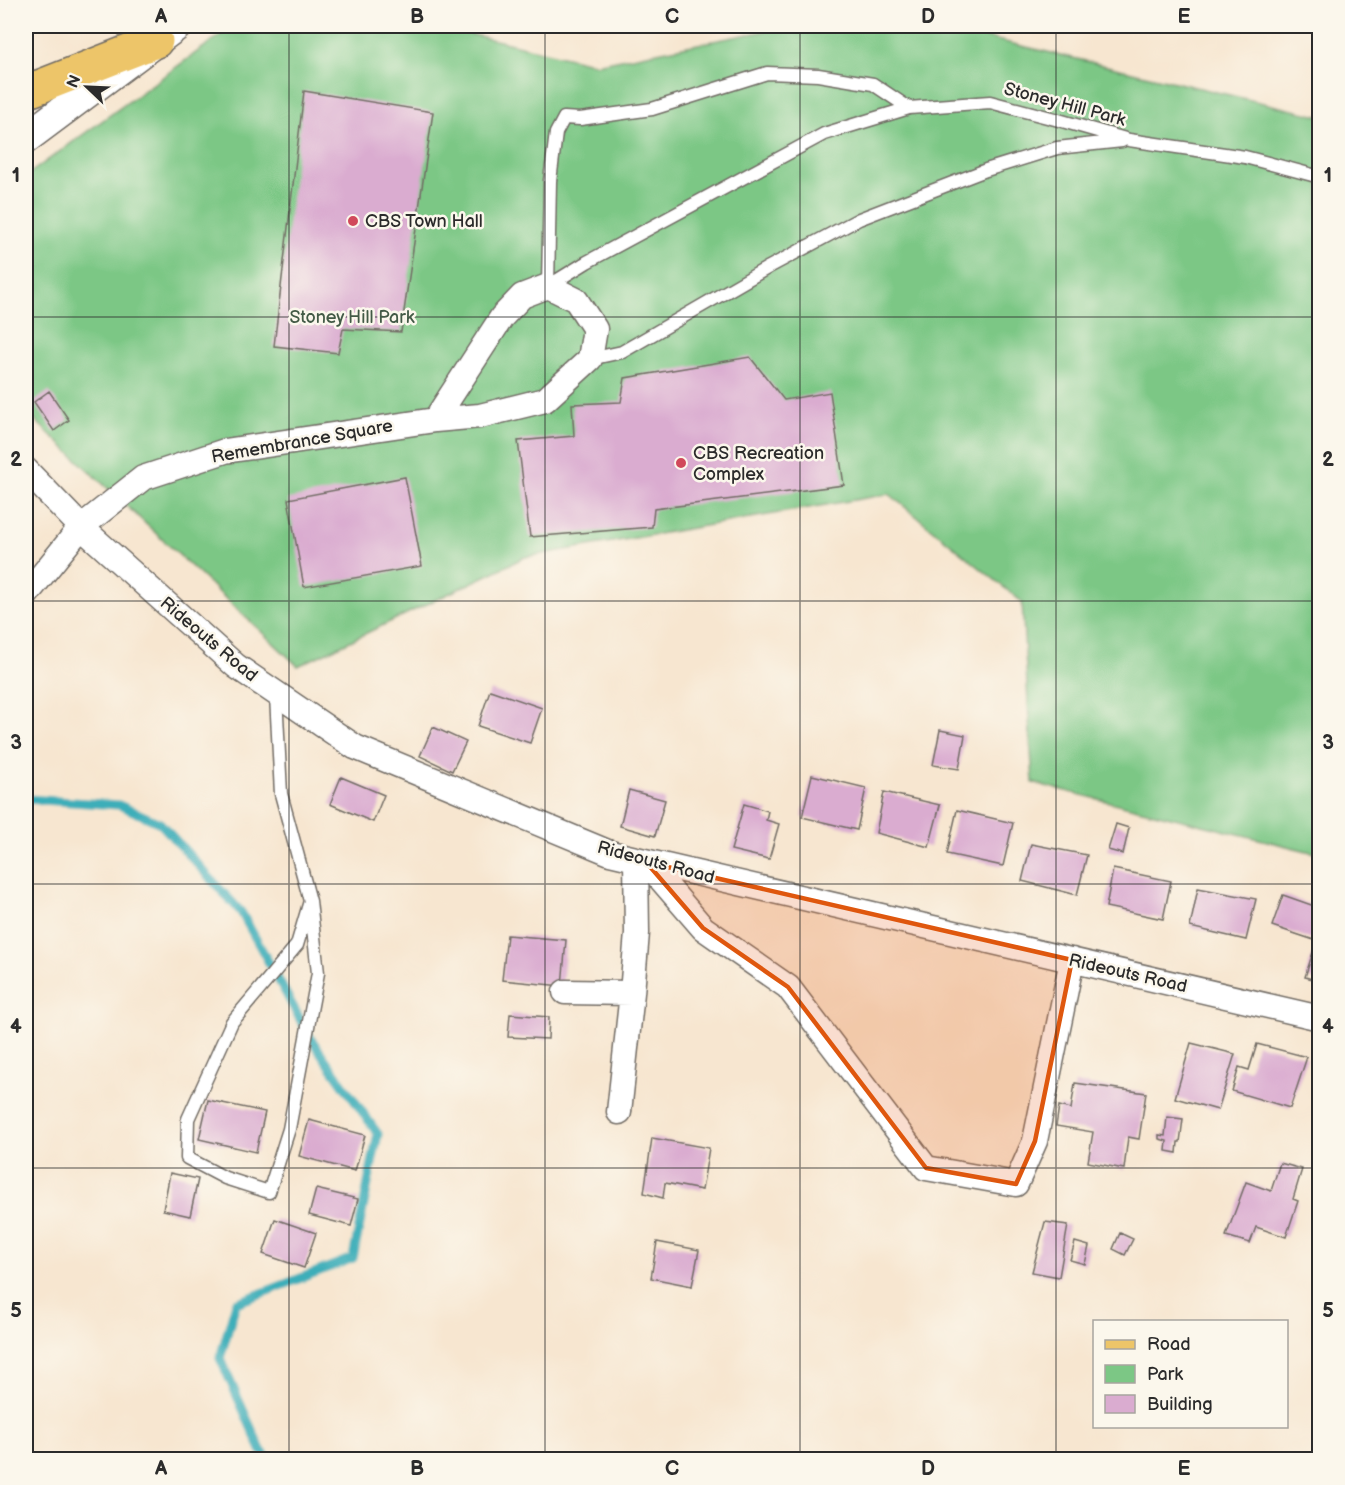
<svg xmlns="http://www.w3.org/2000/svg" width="1345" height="1485" font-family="'Balsamiq Sans',sans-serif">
<rect width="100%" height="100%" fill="#fbf7ec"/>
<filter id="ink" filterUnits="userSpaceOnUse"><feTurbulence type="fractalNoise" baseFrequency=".0167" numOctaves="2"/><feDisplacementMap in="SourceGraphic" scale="12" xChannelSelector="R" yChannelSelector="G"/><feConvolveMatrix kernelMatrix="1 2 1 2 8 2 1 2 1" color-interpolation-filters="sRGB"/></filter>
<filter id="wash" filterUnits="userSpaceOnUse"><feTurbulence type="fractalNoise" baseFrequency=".008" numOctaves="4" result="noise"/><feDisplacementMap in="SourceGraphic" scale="24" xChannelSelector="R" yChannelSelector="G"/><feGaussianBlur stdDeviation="1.35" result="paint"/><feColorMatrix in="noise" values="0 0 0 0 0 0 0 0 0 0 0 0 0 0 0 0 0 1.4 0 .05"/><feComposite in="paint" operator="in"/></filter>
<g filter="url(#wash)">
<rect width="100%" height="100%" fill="#f7e6d0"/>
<path fill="#7cc785" stroke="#547958" stroke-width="1.5" d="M233,26H437L596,64L790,26H937L1319,116V854L1033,783L1022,602L889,494L525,557L298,666L26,412V176Z"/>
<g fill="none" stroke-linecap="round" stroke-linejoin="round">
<path stroke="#3eaeb9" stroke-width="9" d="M26,799L119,805L160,823L241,912L311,1039L378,1134L353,1258L236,1303L220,1358L261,1450L269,1460"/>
</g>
<g id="blocks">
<path fill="#daacd0" d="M304,91L433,112L401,332L343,329L338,353L274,346Z
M750,357L784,400L830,392L844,485L654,509L652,527L530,537L518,441L574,436L572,404L621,402L625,378Z
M49,391L69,420L54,431L34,402Z
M405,477L422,566L304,587L288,499Z
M490,690L542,708L530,743L478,726Z
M433,727L466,742L452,771L420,756Z
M940,730L965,735L959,769L933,765Z
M812,775L866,788L857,830L802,817Z
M341,777L384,795L373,822L330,804Z
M629,790L665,800L655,836L620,826Z
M884,792L940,805L929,847L876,833Z
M744,804L768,811L766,820L779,824L769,859L731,850Z
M957,810L1013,823L1003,866L947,854Z
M1116,824L1129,828L1123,854L1108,850Z
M1031,844L1087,855L1077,895L1022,881Z
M1113,869L1171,881L1163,919L1106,907Z
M1198,888L1256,899L1246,940L1190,927Z
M1283,895L1320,908V936L1317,941L1272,926Z
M507,935L566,940L562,986L502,980Z
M1316,943L1320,944V981L1305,977Z
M510,1014L549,1017L548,1039L508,1037Z
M1191,1043L1235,1054L1218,1110L1175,1098Z
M1257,1044L1307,1057L1290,1108L1232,1091L1239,1067L1249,1070Z
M1075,1083L1146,1093L1139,1139L1128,1137L1124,1169L1088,1162L1093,1132L1056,1126L1059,1106L1071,1109Z
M208,1100L265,1112L256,1152L199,1139Z
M1167,1117L1183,1119L1180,1142H1178L1177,1153L1166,1151L1167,1141L1159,1139V1135L1165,1136Z
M309,1120L365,1135L355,1171L299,1156Z
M652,1138L709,1148L702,1190L665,1183L663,1198L644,1193Z
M1280,1163L1302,1169L1293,1199L1298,1201L1286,1237L1256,1227L1250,1243L1226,1236L1246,1182L1271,1191Z
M170,1173L198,1179L190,1216L163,1210Z
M316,1189L358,1199L351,1226L309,1215Z
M275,1219L316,1233L304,1268L263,1254Z
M1045,1222L1068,1225L1059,1277L1032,1272Z
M1120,1233L1133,1239L1125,1255L1113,1249Z
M657,1242L699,1250L692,1286L651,1278Z
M1075,1242L1089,1246L1085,1264L1070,1260Z"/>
</g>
</g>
<g filter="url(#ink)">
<use href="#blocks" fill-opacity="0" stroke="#726c65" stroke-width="1.5"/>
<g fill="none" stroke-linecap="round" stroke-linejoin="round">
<defs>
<path id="service" d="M548,286L587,262L824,134L909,108L990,102L1055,119L1129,140L1245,157L1320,177
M548,286L550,181L556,133L564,118L580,119L652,109L767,73L818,75L873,84L909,108
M590,359L622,352L769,267L859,219L986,170L1057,148L1122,141
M276,695L281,794L310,901L297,945L232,1022L188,1119L187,1158L225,1178L269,1192L289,1129L318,973L310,901"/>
<path id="minor" d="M26,470L81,527L236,666L355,747L610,853L1320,1018
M26,595L81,527L143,478L225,451L435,420L480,416L545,400L590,359L595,329L576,300L548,286L522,296L502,317L435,420
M646,862L703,928L788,987L926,1168L1016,1184L1035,1141L1072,960
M565,992L632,993L637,933L636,859
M619,1112L632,993"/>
<path id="tertiary" d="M26,138L176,26"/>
<path id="primary" d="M26,92L156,41"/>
</defs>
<use href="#service" stroke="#726c65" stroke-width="15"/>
<use href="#minor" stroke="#726c65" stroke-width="27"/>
<use href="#tertiary" stroke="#726c65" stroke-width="33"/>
<use href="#primary" stroke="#726c65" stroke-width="36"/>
<use href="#service" stroke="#fff" stroke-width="12"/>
<use href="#minor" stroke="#fff" stroke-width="24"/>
<use href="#tertiary" stroke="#fff" stroke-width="30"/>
<use href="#primary" stroke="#edc569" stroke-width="33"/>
</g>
</g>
<path fill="#df570e" fill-opacity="0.2" stroke="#df570e" stroke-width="4.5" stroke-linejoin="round" d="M646,862L1072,960L1035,1141L1016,1184L926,1168L788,987L703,928Z"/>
<path fill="none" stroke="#2b2b2b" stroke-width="1.5" stroke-opacity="0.55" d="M289,26V1460M545,26V1460M800,26V1460M1056,26V1460M26,317H1320M26,601H1320M26,884H1320M26,1168H1320"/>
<g fill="#d1495b" stroke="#fbf7ec" stroke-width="2">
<circle cx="353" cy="221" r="6"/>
<circle cx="681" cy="463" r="6"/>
</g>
<g text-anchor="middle" stroke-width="5" stroke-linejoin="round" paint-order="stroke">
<g font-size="18" fill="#2b2b2b" stroke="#fbf7ec">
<text transform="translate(1065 104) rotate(15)" y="6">Stoney Hill Park</text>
<text transform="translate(302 441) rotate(-10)" y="6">Remembrance Square</text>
<text transform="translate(209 639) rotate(40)" y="6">Rideouts Road</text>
<text transform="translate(656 862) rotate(15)" y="6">Rideouts Road</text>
<text transform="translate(1128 973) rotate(13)" y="6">Rideouts Road</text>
</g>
<g font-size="18" fill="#2b2b2b" stroke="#fbf7ec" text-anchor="start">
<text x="365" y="227">CBS Town Hall</text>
<text x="693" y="459">CBS Recreation<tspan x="693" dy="21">Complex</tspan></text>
</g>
<g font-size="18" fill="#435a46" stroke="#fbf7ec">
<text x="352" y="323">Stoney Hill Park</text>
</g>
</g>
<rect width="1345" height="1485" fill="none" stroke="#fbf7ec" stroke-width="66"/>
<rect x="1093" y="1320" width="195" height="108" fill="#fbf7ec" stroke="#a8a59f" stroke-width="1.5"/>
<rect x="1105" y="1340" width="30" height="9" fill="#edc569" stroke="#a8a59f" stroke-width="1.5"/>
<text x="1147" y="1350" font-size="18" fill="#2b2b2b">Road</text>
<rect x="1105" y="1365" width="30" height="18" fill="#7cc785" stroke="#a8a59f" stroke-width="1.5"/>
<text x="1147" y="1380" font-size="18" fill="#2b2b2b">Park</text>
<rect x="1105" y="1395" width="30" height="18" fill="#daacd0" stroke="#a8a59f" stroke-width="1.5"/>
<text x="1147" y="1410" font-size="18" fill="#2b2b2b">Building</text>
<g transform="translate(87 87) rotate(293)" stroke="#fbf7ec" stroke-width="4.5" paint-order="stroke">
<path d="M0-4.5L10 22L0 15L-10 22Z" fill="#2b2b2b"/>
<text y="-9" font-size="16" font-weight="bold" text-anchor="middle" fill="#2b2b2b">N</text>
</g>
<rect x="33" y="33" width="1279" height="1419" fill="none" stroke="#2b2b2b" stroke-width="2"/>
<g font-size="20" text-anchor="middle" font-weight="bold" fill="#2b2b2b">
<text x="161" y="23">A</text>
<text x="417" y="23">B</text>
<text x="672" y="23">C</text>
<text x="928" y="23">D</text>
<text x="1184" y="23">E</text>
<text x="16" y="182">1</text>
<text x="1328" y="182">1</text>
<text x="16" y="466">2</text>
<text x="1328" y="466">2</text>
<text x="16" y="749">3</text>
<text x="1328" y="749">3</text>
<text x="16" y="1033">4</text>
<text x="1328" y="1033">4</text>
<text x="16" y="1317">5</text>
<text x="1328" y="1317">5</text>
<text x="161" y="1475">A</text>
<text x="417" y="1475">B</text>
<text x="672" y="1475">C</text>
<text x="928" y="1475">D</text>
<text x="1184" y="1475">E</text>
</g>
</svg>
